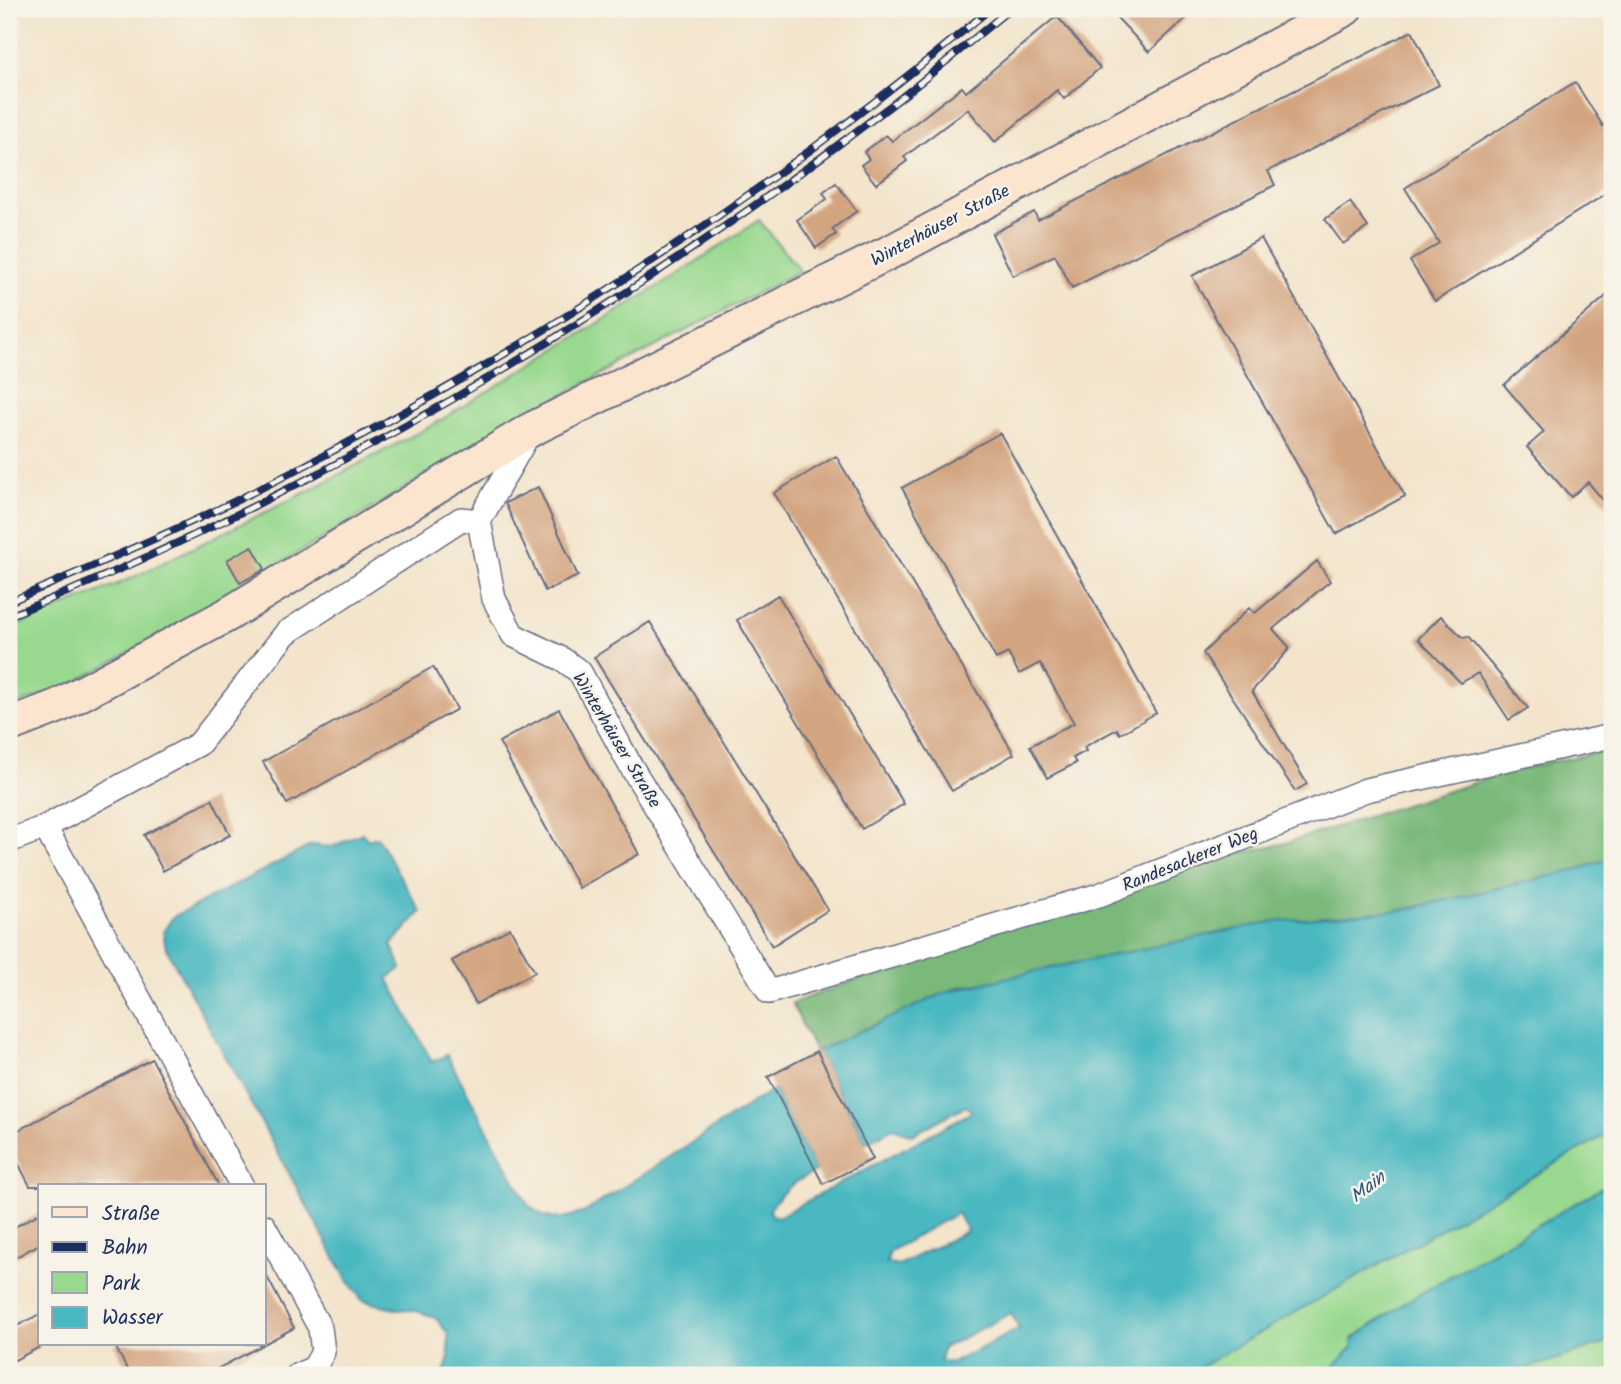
<svg xmlns="http://www.w3.org/2000/svg" width="1621" height="1384" font-family="Kalam,sans-serif">
<rect width="100%" height="100%" fill="#f7f3e8"/>
<filter id="ink" filterUnits="userSpaceOnUse"><feTurbulence type="fractalNoise" baseFrequency=".0143" numOctaves="2"/><feDisplacementMap in="SourceGraphic" scale="14" xChannelSelector="R" yChannelSelector="G"/><feConvolveMatrix kernelMatrix="1 2 1 2 8 2 1 2 1" color-interpolation-filters="sRGB"/></filter>
<filter id="wash" filterUnits="userSpaceOnUse"><feTurbulence type="fractalNoise" baseFrequency=".00686" numOctaves="4" result="noise"/><feDisplacementMap in="SourceGraphic" scale="28" xChannelSelector="R" yChannelSelector="G"/><feGaussianBlur stdDeviation="1.57" result="paint"/><feColorMatrix in="noise" values="0 0 0 0 0 0 0 0 0 0 0 0 0 0 0 0 0 1.4 0 .05"/><feComposite in="paint" operator="in"/></filter>
<g filter="url(#wash)">
<rect width="100%" height="100%" fill="#f3e4cb"/>
<path fill="#99d98f" stroke="#5a8476" stroke-width="2" d="M759,220L800,271L576,388L415,482L177,627L76,682L9,708V629L130,579L306,492L431,426L672,278Z
M1612,1131V1182L1404,1303L1352,1339V1348L1326,1375H1193L1202,1366Z
M1612,1341V1375H1506Z"/>
<path fill="#7ab97a" stroke="#4a746c" stroke-width="2" d="M1612,749V857L1577,870L1404,910L1251,960L1115,966L958,987L815,1052L792,1003L1163,870L1286,843L1514,770Z"/>
<path fill="#49b8c1" stroke="#327490" stroke-width="2" fill-rule="evenodd" d="M362,833L368,840L377,837L421,912L391,945L402,968L388,978L432,1062L447,1055L528,1205C551,1224 558,1220 585,1212L774,1089L816,1171C794,1182 784,1188 770,1209L771,1215L778,1217L970,1113L971,1110L965,1106L912,1135L893,1128L866,1143L817,1051L946,992L1027,973L1271,922L1403,910L1577,870L1612,857V1131L1202,1366L1193,1375H443L449,1358L448,1334L435,1317L416,1311L390,1308L362,1300L346,1278L166,948L163,932L173,917L312,845L332,847ZM957,1213L967,1231L897,1266L887,1263L889,1252ZM1011,1313L1019,1329L952,1363L940,1361L943,1348Z
M1612,1182V1341L1507,1375H1326L1352,1348V1340L1404,1303Z"/>
<g id="blocks">
<path fill="#d3a480" d="M1109,9H1196L1149,52Z
M1057,16L1100,68L1064,99L1057,90L995,142L968,109L904,157L907,161L876,184L861,165L869,159L864,152L886,135L892,141L962,87L966,92Z
M1412,31L1439,85L1268,171L1275,185L1072,288L1055,255L1013,276L992,234L1034,212L1038,220Z
M1575,82L1603,126L1612,121V190L1435,301L1410,261L1439,243L1405,188Z
M836,183L857,211L832,229L836,234L816,248L797,220L827,199L823,193Z
M1350,202L1368,227L1343,244L1325,219Z
M1261,238L1405,496L1336,534L1192,276Z
M1612,291V511L1588,482L1571,497L1527,447L1544,432L1504,385Z
M1000,433L1156,713L1120,734L1117,729L1084,747L1086,751L1073,758L1076,763L1047,778L1030,746L1074,723L1040,663L1019,674L1008,653L996,659L902,488Z
M836,456L1014,754L952,791L774,493Z
M538,487L578,576L545,591L505,503Z
M252,546L265,569L240,583L227,560Z
M1317,561L1330,581L1273,629L1290,648L1252,691L1307,784L1295,791L1203,653L1249,608L1255,613Z
M778,595L904,804L862,829L737,620Z
M1441,616L1463,638L1468,637L1528,708L1509,720L1478,673L1461,683L1418,639Z
M650,622L828,910L772,946L594,657Z
M433,667L457,709L287,804L263,762Z
M559,709L639,854L579,888L499,742Z
M212,799L230,835L163,871L144,835Z
M510,928L535,972L476,1004L452,961Z
M817,1051L873,1159L823,1184L768,1077Z
M152,1059L219,1186H30L9,1146V1135Z
M40,1213V1244L9,1261V1230Z
M264,1271L294,1328L206,1375H130L114,1344H264Z
M40,1314V1347L9,1363V1330Z"/>
</g>
</g>
<g filter="url(#ink)">
<use href="#blocks" fill-opacity="0" stroke="#676e84" stroke-width="2"/>
<g fill="none" stroke-linecap="round" stroke-linejoin="round">
<defs>
<path id="minor" d="M528,435L479,521L494,599L513,635L562,659L580,672L629,763L769,992L1099,895L1366,790L1612,736
M45,827L242,1186
M9,841L45,827L199,744L286,633L461,519L479,521
M264,1226L320,1328L323,1352L314,1368L298,1375"/>
<path id="secondary" d="M9,725L58,706L227,615L530,430L896,249L1345,9"/>
</defs>
<use href="#minor" stroke="#676e84" stroke-width="26"/>
<use href="#secondary" stroke="#676e84" stroke-width="37"/>
<use href="#minor" stroke="#fff" stroke-width="23"/>
<use href="#secondary" stroke="#fbe5cf" stroke-width="33"/>
<defs>
<path id="rail" d="M9,602C99,563 190,525 277,480C531,350 771,192 990,9
M9,616C322,491 613,316 881,113C925,80 967,44 1010,9"/>
</defs>
<use href="#rail" stroke="#1b2f5e" stroke-width="8"/>
<use href="#rail" stroke="#f7f3e8" stroke-width="5" stroke-dasharray="16" stroke-linecap="butt"/>
</g>
</g>
<g text-anchor="middle" stroke-width="5" stroke-linejoin="round" paint-order="stroke">
<g font-size="18" fill="#1b2f5e" stroke="#f7f3e8">
<text transform="translate(940 225) rotate(-28)" y="6">Winterhäuser Straße</text>
<text transform="translate(617 740) rotate(59)" y="6">Winterhäuser Straße</text>
<text transform="translate(1190 859) rotate(-22)" y="6">Randesackerer Weg</text>
</g>
<g font-size="19" font-style="italic" fill="#29587c" stroke="#f7f3e8">
<text transform="translate(1367 1186) rotate(-38)" y="7">Main</text>
</g>
</g>
<rect width="1621" height="1384" fill="none" stroke="#f7f3e8" stroke-width="35"/>
<rect x="38" y="1184" width="228" height="161" fill="#f7f3e8" stroke="#9fa5b1" stroke-width="2"/>
<rect x="52" y="1207" width="35" height="10" fill="#fbe5cf" stroke="#9fa5b1" stroke-width="2"/>
<text x="102" y="1220" font-size="21" fill="#1b2f5e">Straße</text>
<rect x="52" y="1242" width="35" height="10" fill="#1b2f5e" stroke="#9fa5b1" stroke-width="2"/>
<text x="102" y="1254" font-size="21" fill="#1b2f5e">Bahn</text>
<rect x="52" y="1272" width="35" height="21" fill="#99d98f" stroke="#9fa5b1" stroke-width="2"/>
<text x="102" y="1290" font-size="21" fill="#1b2f5e">Park</text>
<rect x="52" y="1307" width="35" height="21" fill="#49b8c1" stroke="#9fa5b1" stroke-width="2"/>
<text x="102" y="1324" font-size="21" fill="#1b2f5e">Wasser</text>
</svg>
